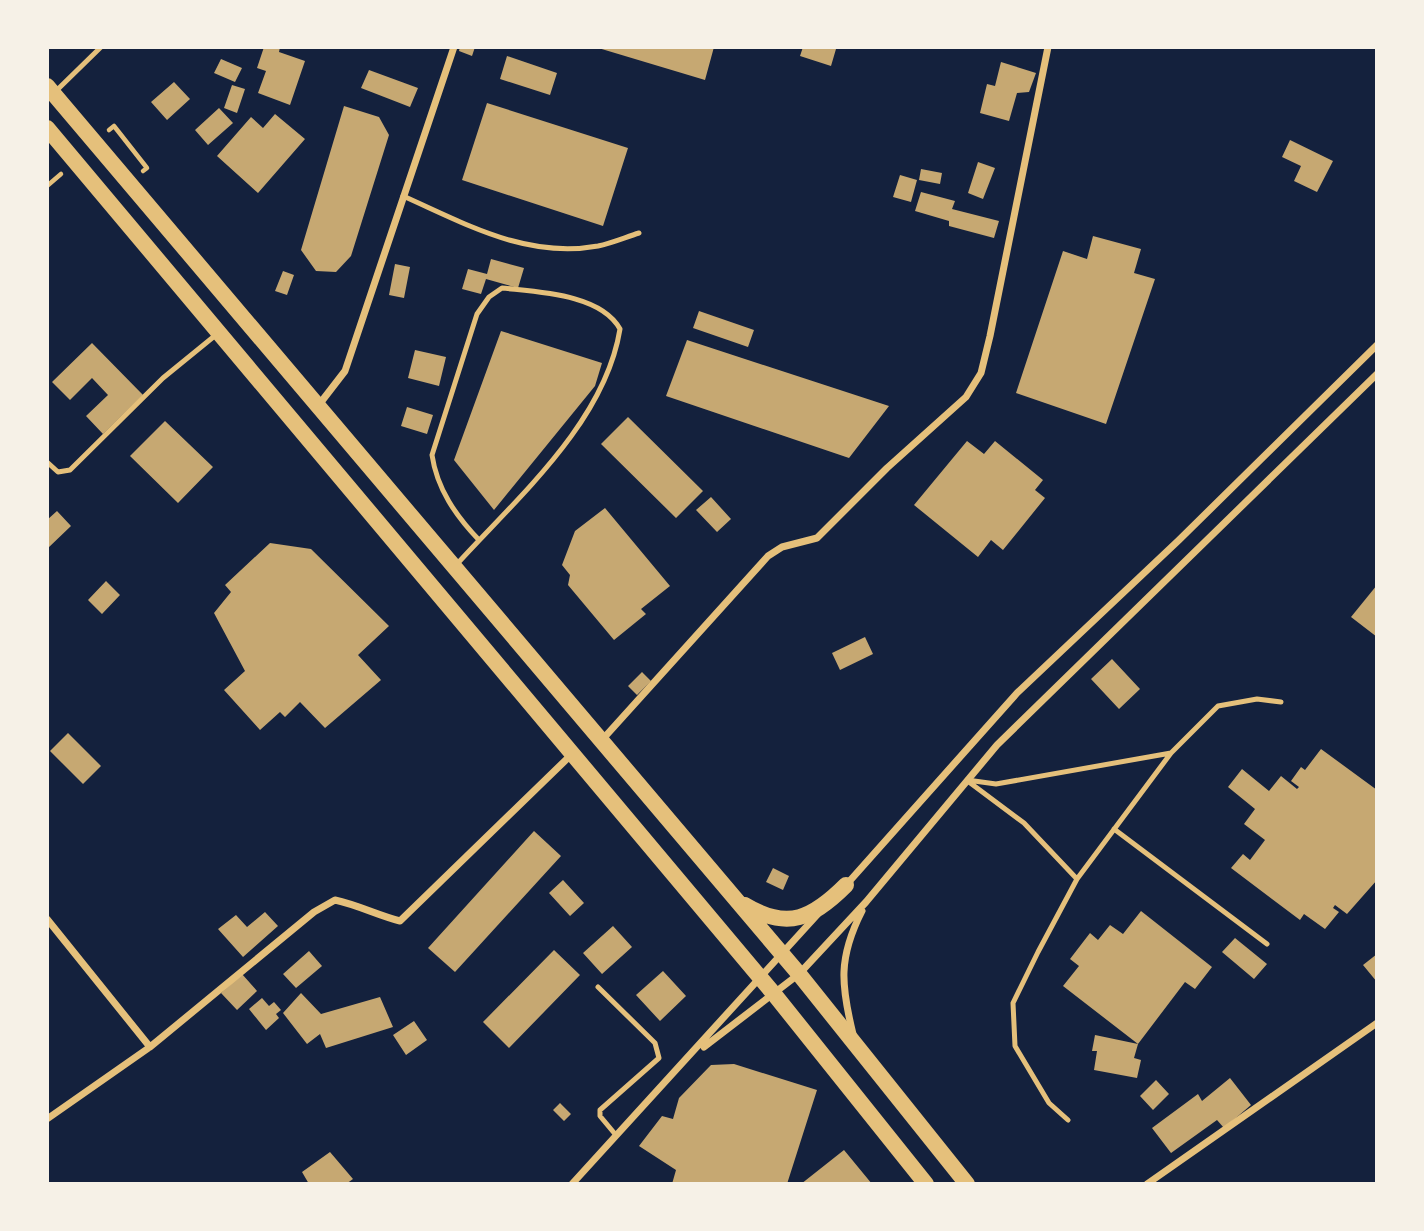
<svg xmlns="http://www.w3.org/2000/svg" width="1424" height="1231" font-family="Ubuntu,sans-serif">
<rect width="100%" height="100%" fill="#14213d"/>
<path fill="#c6a872" d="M264,47H280L279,52L305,61L290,105L258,93L266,71L257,68Z
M460,47H475L472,56L459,51Z
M595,47H714L705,80Z
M803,47L836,49L831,66L800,56Z
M507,56L557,73L550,95L500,79Z
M221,59L242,68L235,82L214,73Z
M1001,62L1036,73L1029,92L1017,93L1009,121L980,113L987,84L995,86Z
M369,70L418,88L410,107L361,88Z
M174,82L190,99L167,120L151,102Z
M232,85L245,89L237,113L224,108Z
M487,103L628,148L603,226L462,180Z
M344,106L379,117L389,135L351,256L336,272L316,271L301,250Z
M219,108L233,123L208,145L195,130Z
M275,114L305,139L258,193L217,156L251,117L263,128Z
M1290,140L1333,161L1317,192L1294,181L1301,166L1282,157Z
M978,162L995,168L983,199L968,193Z
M921,169L942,173L940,184L919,180Z
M900,175L917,180L911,202L893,197Z
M921,192L955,201L952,209L999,221L994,238L949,226V221L915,211Z
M1093,236L1141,249L1134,273L1155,279L1106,424L1016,393L1063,251L1087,259Z
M491,259L524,268L518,288L486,279L481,294L462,289L468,269L487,274Z
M395,264L410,267L404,298L389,295Z
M283,271L294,275L287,295L275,291Z
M699,311L754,330L748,347L693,328Z
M501,331L602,363L595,386L494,510L454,460Z
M687,340L889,406L849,458L666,396Z
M92,343L143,395L103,434L86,416L108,395L92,378L70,400L52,382Z
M415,350L446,357L439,386L408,378Z
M407,407L433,415L427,434L401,426Z
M628,417L703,491L676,518L601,444Z
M165,421L213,467L178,503L130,456Z
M967,441L984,454L995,441L1043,480L1035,490L1045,498L1003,550L991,540L978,557L914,505Z
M711,497L731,519L717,532L696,510Z
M605,508L670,586L641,609L646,614L614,640L568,585L570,575L562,565L575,531Z
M57,511L71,526L47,549V520Z
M270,543L311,549L389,626L358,655L381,680L325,728L300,702L285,717L280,712L260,730L224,690L245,671L214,613L231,592L225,585Z
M106,581L120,595L102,614L88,600Z
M1377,585V637L1351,617Z
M865,637L873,654L840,670L832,653Z
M1112,659L1140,689L1119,709L1091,679Z
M642,672L651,681L637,695L628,686Z
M68,733L101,766L83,784L50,751Z
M1321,749L1377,790V880L1347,914L1335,905L1333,908L1339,912L1325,929L1304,914L1300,920L1231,868L1243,854L1250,860L1265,840L1244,824L1255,809L1228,787L1242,769L1269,791L1281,776L1297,789L1299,787L1291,781L1301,767L1305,770Z
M534,831L561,856L455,972L428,948Z
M773,868L789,876L783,890L766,882Z
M563,880L584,903L570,916L549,893Z
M1141,911L1212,967L1195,989L1185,982L1138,1044L1063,986L1079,966L1070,959L1090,933L1098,940L1110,925L1123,934Z
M265,912L278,926L243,957L218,929L236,915L247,927Z
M613,926L632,947L602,974L583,953Z
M1235,938L1267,964L1254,979L1222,952Z
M554,950L580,975L509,1048L483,1022Z
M309,951L322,966L296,988L283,974Z
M1377,954V982L1363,965Z
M663,971L686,996L660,1021L636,995Z
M242,974L257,991L237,1010L221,993Z
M301,993L321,1014L380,997L393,1027L326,1048L320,1034L307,1044L283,1013Z
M262,998L269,1006L274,1002L281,1010L276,1014L279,1018L266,1030L249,1009Z
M414,1021L427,1040L406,1055L393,1035Z
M1095,1035L1138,1044L1134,1058L1141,1060L1137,1078L1094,1070L1097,1051H1092Z
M734,1064L817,1090L787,1184H672L676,1170L639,1146L662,1116L673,1119L679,1098L711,1065Z
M1230,1078L1251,1105L1224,1128L1217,1120L1171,1153L1152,1128L1198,1094L1202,1101Z
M1156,1080L1169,1094L1153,1110L1140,1096Z
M560,1103L571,1114L564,1121L553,1110Z
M844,1150L872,1184H801Z
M330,1152L353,1179L346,1184H309L302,1172Z"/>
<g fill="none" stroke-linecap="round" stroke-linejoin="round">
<path stroke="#e5c07b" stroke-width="4.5" d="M109,130L114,126L147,168L143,171
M47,186L61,174"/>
<path stroke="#e5c07b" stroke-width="5" d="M56,91L101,47
M403,196C466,224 527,259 598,246C612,243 626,237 639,233
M47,462L58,472L70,470L163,378L217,334
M457,564C518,497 605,422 620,329C601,294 538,292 502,288L489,297L477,314L432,455C437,489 456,516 479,540
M967,780L996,784L1171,753
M969,782L1024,823L1077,879
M1114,829L1267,944
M598,987L655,1043L659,1058L600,1110V1116L615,1134
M1068,1120L1049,1103L1015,1046L1013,1003L1038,952L1077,879L1171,753L1218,706L1257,699L1281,702"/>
<path stroke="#e5c07b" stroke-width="7" d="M318,406L345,371L454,47
M602,740L768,556L782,547L817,538L887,468L966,397L981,373L990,336L1048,47
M847,884L1017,693L1179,540L1377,345
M47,919L150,1047L314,912L335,900C358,905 377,915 400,921L572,754
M853,1034C841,985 838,958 862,911
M704,1047L799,974L866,902L997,745L1377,374
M47,1119L150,1047
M572,1184L817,915
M1147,1184L1377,1023"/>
<path stroke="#e5c07b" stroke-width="16" d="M47,86L799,974L967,1184
M47,128L774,994L926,1184
M745,905C788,931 813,918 846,885"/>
</g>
<rect width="1424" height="1231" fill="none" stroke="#f6f1e7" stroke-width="98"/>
</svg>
